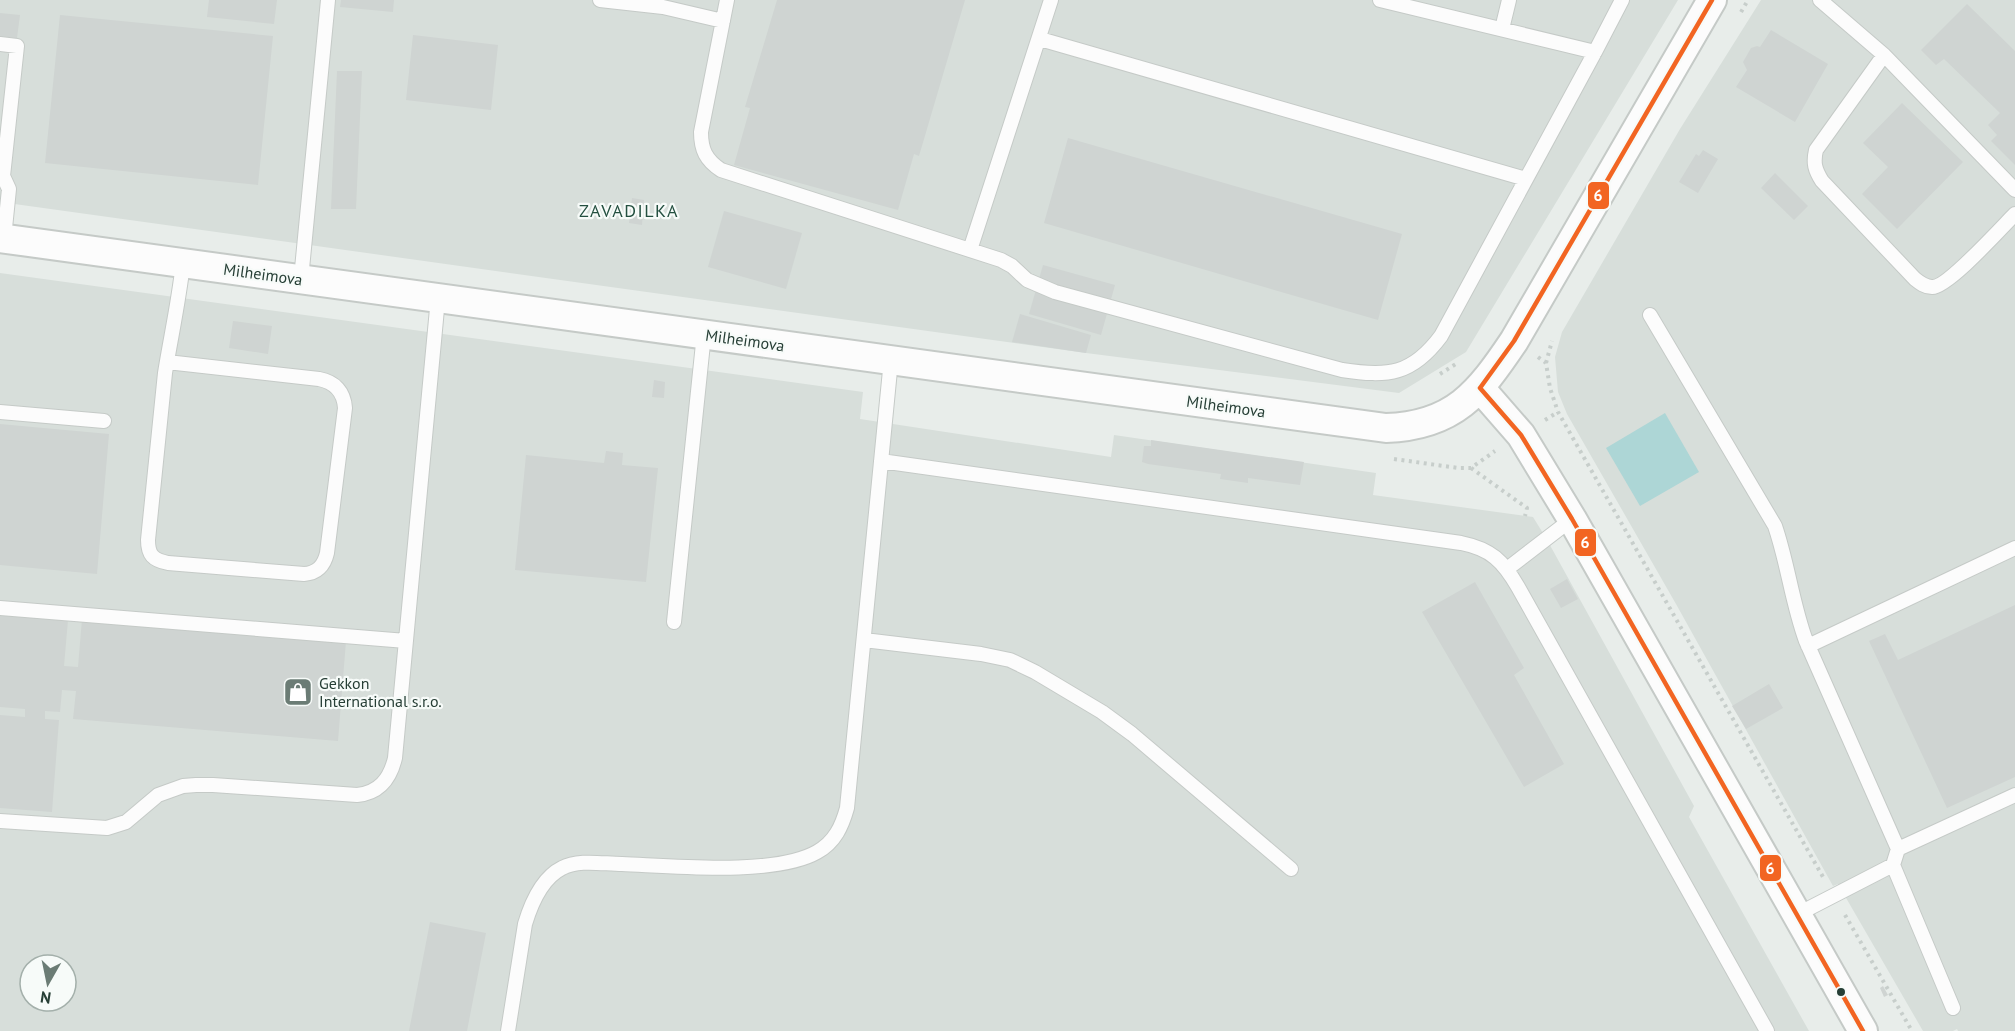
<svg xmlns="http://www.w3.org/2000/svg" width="2015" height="1031" font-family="'PT Sans',sans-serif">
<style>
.built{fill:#d7deda;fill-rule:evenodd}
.water{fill:#add6d6}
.building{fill:#cfd4d2}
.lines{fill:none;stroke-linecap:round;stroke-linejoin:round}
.lane-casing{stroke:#c5cac7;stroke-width:16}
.street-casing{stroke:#c5cac7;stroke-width:32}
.path{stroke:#c7cecb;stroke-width:4;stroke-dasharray:3 4.5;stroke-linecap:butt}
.lane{stroke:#fcfcfc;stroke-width:14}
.street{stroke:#fcfcfc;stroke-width:28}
.bus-1-casing{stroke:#f7fbf9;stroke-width:9}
.bus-1{stroke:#f26522;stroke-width:4.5}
.bus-dot{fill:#273f36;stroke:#f7fbf9;stroke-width:2}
.labels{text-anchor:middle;stroke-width:4.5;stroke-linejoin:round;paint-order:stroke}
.street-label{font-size:16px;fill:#273f36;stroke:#f7fbf9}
.poi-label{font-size:16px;fill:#273f36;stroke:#f7fbf9;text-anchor:start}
.neighbourhood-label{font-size:18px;letter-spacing:1.5px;fill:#245040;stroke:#f7fbf9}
.line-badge{stroke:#f7fbf9;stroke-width:2}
.badge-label{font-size:16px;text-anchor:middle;font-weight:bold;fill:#fff}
</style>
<rect width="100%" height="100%" fill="#e8edea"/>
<path class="built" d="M0 0H1678L1466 352 1399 393 1086 353 0 202Z
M1761 0H2015V1031H1958L1957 1029 1953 1031H1923L1838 884 1833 886 1676 604 1567 414 1558 392 1555 357 1562 332 1680 129Z
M0 273 863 392 860 419 1111 457 1114 435 1376 473 1373 495 1533 517 1546 538 1694 806 1689 817 1809 1031H0ZM30 965H66V1001H30Z"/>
<path class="water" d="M1665 413 1699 472 1640 506 1606 448Z"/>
<path class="building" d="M209 0H277L274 24 207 17Z
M341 0H394L393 12 340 7Z
M777 0H965L919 156 914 154 898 210 734 165 750 108 745 107Z
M1967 4 2015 51V165L1991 141 1997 135 1988 125 2000 113 1944 59 1936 65 1921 50Z
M0 13 20 15 17 38 0 36Z
M60 15 273 36 258 185 45 163Z
M1771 30 1828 64 1795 122 1736 87 1747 70 1743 62 1751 48 1757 46 1760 47Z
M413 35 498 45 491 110 406 100Z
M337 71H362L356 209H331Z
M1902 103 1963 162 1897 229 1862 194 1888 167 1863 143Z
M1068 138 1402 234 1378 320 1044 223Z
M1703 150 1718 159 1698 193 1679 182 1696 154 1699 156Z
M1775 173 1808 206 1794 220 1761 188Z
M632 198 644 200 642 225 629 223Z
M724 211 802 233 786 289 708 267Z
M1043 265 1115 285 1101 335 1029 314Z
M1020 314 1091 335 1086 353 1012 342Z
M233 321 272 326 268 354 229 348Z
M654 380 665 382 664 398 652 397Z
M0 424 109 434 97 574 0 565Z
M1151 440 1304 462 1300 485 1248 478V483L1220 479 1221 474 1148 464 1142 462 1144 446H1151Z
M606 451 623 453 622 465 658 468 646 582 515 570 526 455 604 463Z
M1567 579 1578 599 1561 608 1550 589Z
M1475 582 1524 668 1514 675 1564 764 1524 787 1422 612Z
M2015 605V777L1947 808 1869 641 1885 634 1898 660Z
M0 614 68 620 64 666 78 667 82 619 346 641 338 741 73 719 76 691 62 690 60 712 45 711V719L59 720 52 812 0 808V715L25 717V709L0 707Z
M1769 684 1783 708 1746 729 1732 706Z
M430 922 486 933 467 1031H409Z
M1883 986 1888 995 1884 997 1880 988Z"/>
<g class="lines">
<g class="lane-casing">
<path id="lane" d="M600 0 663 7 723 21
M727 0 701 132C701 150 706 160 721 170L1001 260 1012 266 1027 280 1055 292 1342 370C1388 377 1412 375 1441 336L1595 52 1622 0
M1380 0 1595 52
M1820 0 1884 55 2015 190
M1502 29 1509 0
M1040 39 1526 179
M0 44 17 46 3 176 9 189 4 238
M1884 55 1816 150C1813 163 1815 170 1822 181L1915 279C1920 283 1925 287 1932 287 1947 288 2002 227 2015 214
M970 250 1051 0
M301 279 328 0
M1650 315 1775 526C1788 564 1792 603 1806 641L1898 849 2015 795
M167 362 319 379C335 382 344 392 345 408L327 553C324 566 317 573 304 574L168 563C153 560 148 555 148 540L165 373C171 336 179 300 183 263
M0 412 104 421
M881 461 1461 543C1491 549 1503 561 1518 587L1767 1031
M1507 569 1572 519
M0 608 406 641
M674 622 704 334
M864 640 981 654 1010 660 1035 672 1102 712 1132 734 1291 869
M1808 646 2015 548
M0 821 107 828 126 822 158 795 183 786 196 785H213L357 795C379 793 390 779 395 758L438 298
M1898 849 1893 865 1953 1008
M1796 915 1893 865
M508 1031 525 924C531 904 542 878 562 868 579 859 603 864 622 864 672 866 775 876 817 852 835 842 842 826 847 808L891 360"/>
</g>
<g class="street-casing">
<path id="street" d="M0 238 1386 428C1454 426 1479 393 1514 341L1712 0
M1480 388 1521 435 1572 519 1863 1031"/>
</g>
<path class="path" d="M1741 12 1748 0
M1538 357 1546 363 1550 388 1558 412 1823 877
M1546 363 1552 341
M1440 374 1459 362
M1545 420 1558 412
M1394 459 1458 468H1471L1495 451
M1471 468 1527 508 1525 516
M1845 915 1912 1031"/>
<use href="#lane" class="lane"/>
<use href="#street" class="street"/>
<g class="bus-1-casing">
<path id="bus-1" d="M1480 388 1521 435 1572 519 1863 1031
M1480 388 1514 341 1712 0"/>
</g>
<use href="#bus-1" class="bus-1"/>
</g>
<defs>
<g id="shop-square" transform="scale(1.5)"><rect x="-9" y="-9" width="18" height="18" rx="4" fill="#6b7c75" stroke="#f7fbf9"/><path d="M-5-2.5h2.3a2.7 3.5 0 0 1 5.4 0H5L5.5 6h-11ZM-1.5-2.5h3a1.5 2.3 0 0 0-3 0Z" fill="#fff"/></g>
</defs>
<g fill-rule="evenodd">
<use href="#shop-square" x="298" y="692"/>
</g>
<circle class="bus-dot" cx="1841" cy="992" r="5"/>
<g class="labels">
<g class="street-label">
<text transform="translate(263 274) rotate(8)" y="6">Milheimova</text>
<text transform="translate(745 340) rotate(8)" y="6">Milheimova</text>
<text transform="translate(1226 406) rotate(8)" y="6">Milheimova</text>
</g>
<g class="poi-label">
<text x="319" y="689">Gekkon<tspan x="319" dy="18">International s.r.o.</tspan></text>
</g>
<g class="neighbourhood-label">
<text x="629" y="217">ZAVADILKA</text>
</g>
</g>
<g class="line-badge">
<rect x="1587" y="181" width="23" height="29" rx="6" fill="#f26522"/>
<rect x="1574" y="528" width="23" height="29" rx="6" fill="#f26522"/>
<rect x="1759" y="854" width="23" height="28" rx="6" fill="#f26522"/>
</g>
<g class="badge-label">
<text x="1598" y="201">6</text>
<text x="1585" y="548">6</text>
<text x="1770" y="874">6</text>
</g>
<g transform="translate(48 983) rotate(189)"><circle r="28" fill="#f7fbf9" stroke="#a4b0ab" stroke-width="1.5"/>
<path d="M0-4.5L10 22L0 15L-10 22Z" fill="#6b7c75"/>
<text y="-9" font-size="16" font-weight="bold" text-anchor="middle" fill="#273f36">N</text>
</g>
</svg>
